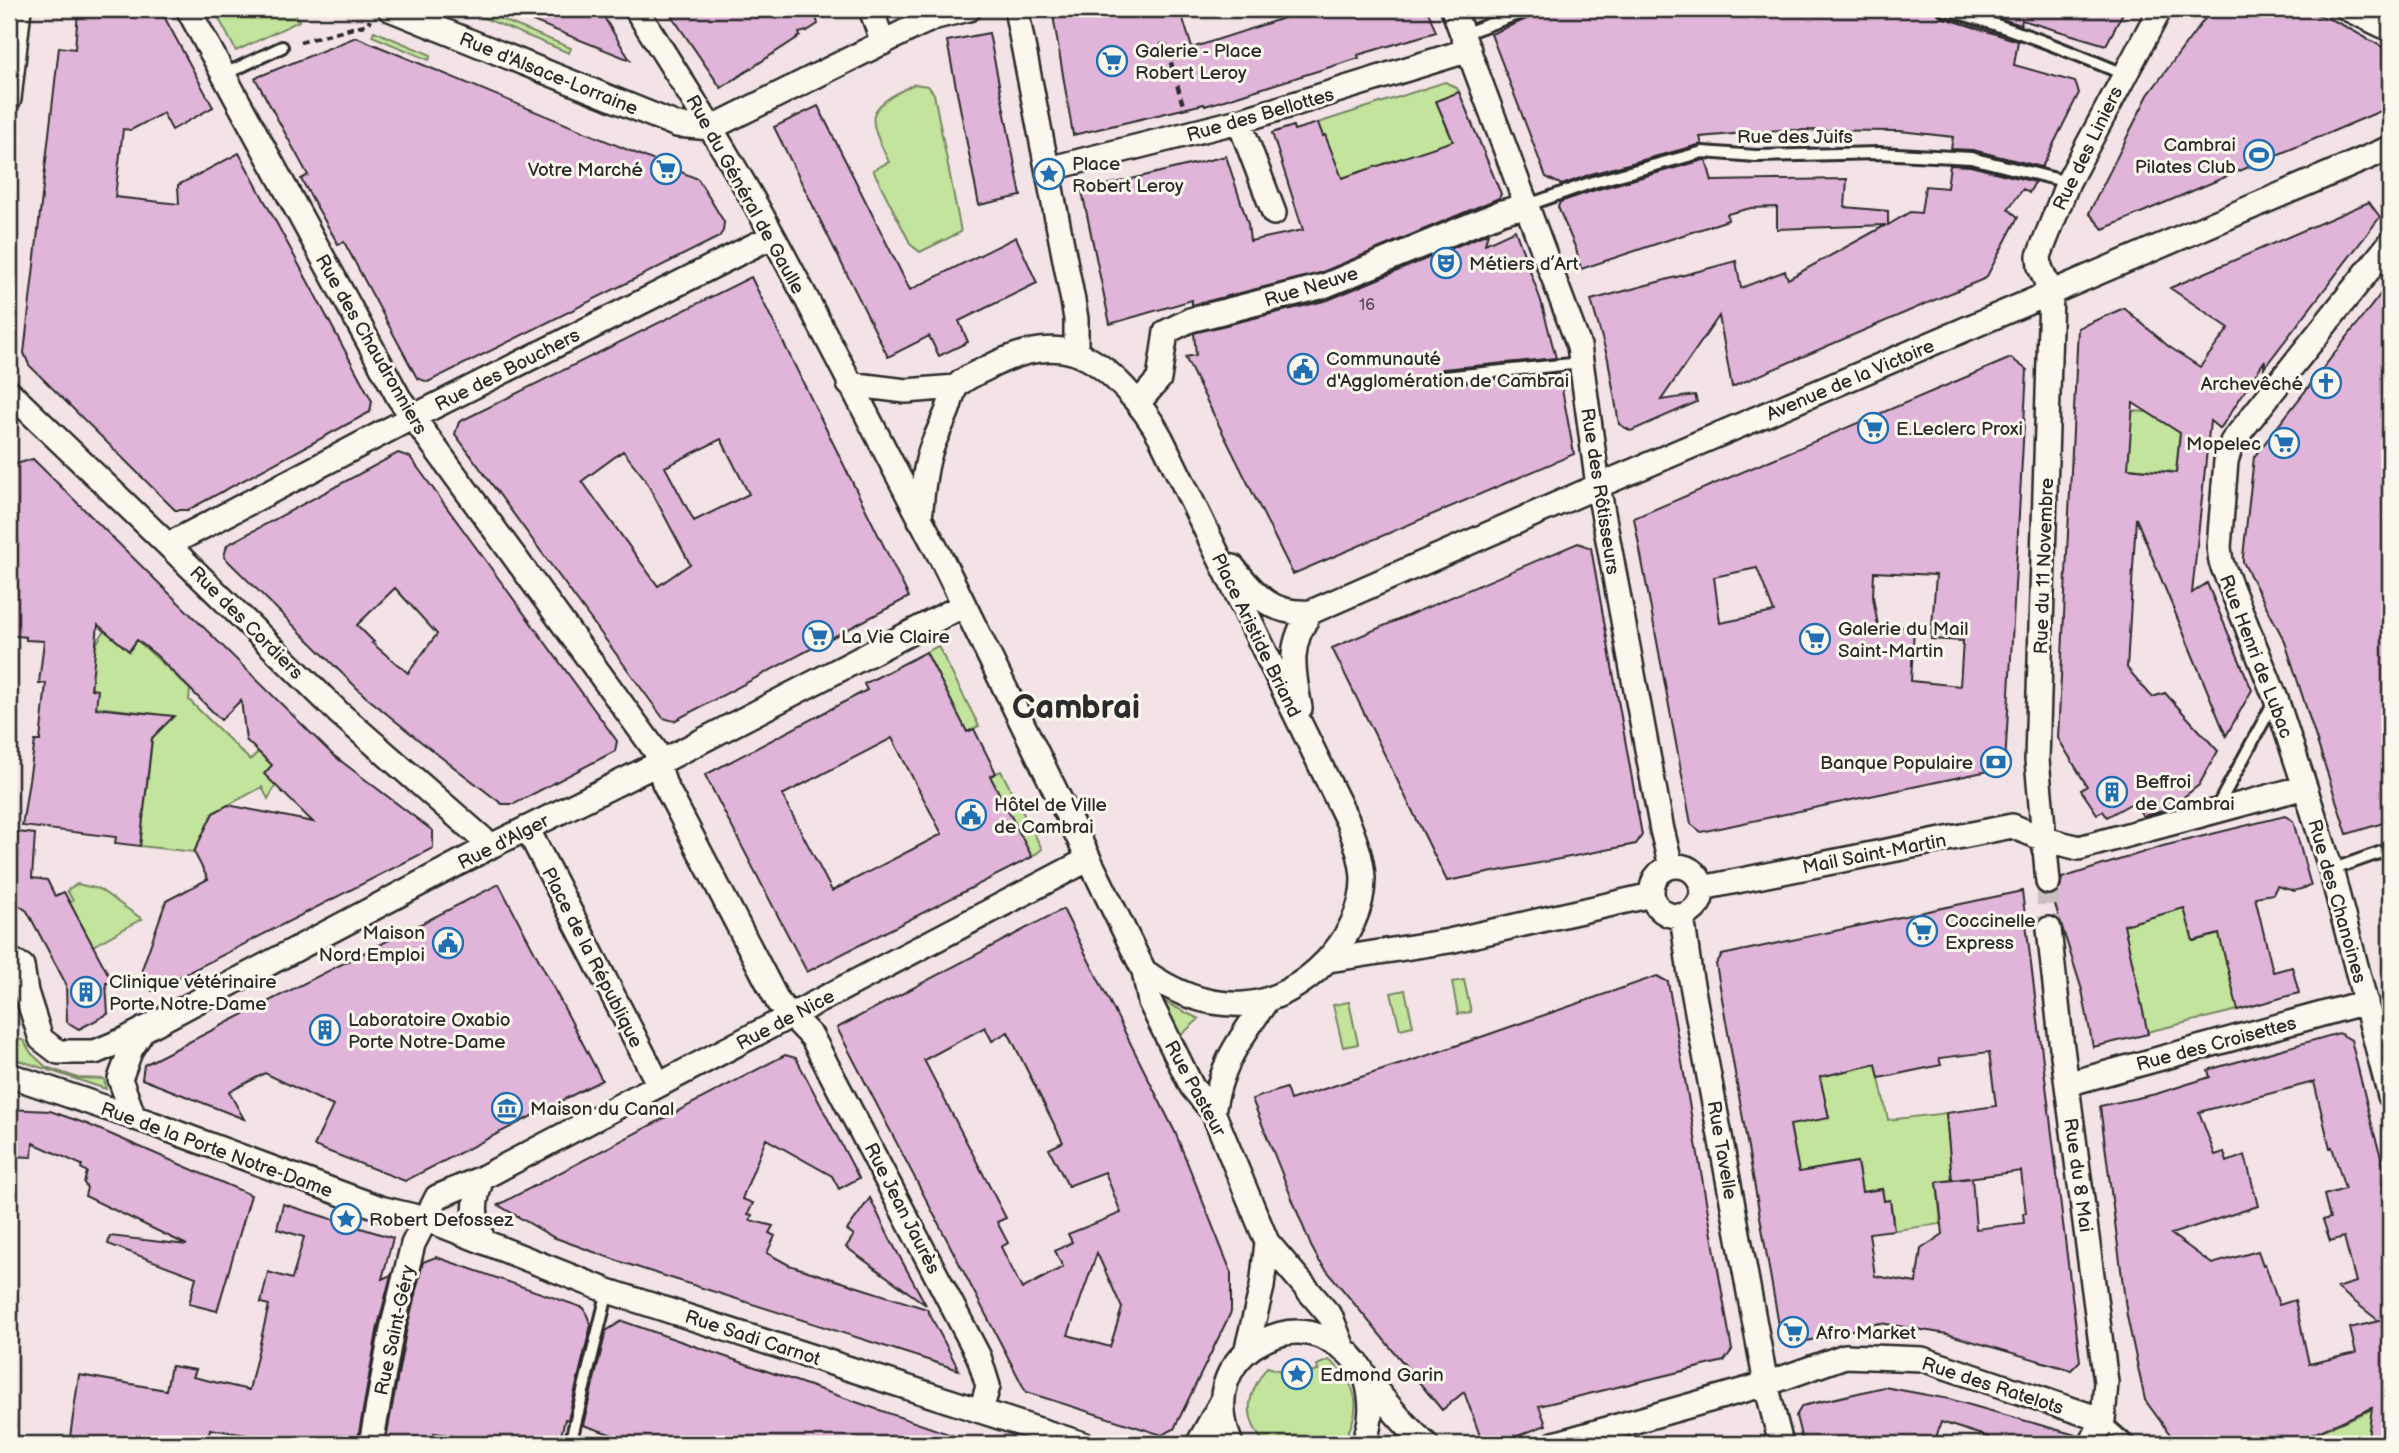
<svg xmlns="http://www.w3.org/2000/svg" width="2399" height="1453" font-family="'Balsamiq Sans',sans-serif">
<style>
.green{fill:#c3e49c;stroke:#778864;stroke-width:2}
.building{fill:#e1b5da;stroke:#2b2b2b;stroke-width:2;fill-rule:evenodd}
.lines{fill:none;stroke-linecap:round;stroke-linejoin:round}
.street-tunnel{stroke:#cbbec1;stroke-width:23;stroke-dasharray:23 11;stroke-linecap:butt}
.lane-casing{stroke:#2b2b2b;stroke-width:16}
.street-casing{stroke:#2b2b2b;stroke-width:28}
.path{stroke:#2b2b2b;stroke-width:4.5;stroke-dasharray:7 5;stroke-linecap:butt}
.lane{stroke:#fbf7ec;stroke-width:10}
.street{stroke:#fbf7ec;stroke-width:23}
.labels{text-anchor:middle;stroke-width:6;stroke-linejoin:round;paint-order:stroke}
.number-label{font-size:16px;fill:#584e57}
.poi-label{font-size:19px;fill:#2b2b2b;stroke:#fbf7ec;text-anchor:start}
.street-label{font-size:19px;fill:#2b2b2b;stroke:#fbf7ec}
.town-label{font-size:33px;font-weight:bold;fill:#2b2b2b;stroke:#fbf7ec}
</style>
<rect width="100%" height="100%" fill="#f3e3e7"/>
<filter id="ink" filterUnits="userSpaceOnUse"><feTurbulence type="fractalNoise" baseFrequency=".0143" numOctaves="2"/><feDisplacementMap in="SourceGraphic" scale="14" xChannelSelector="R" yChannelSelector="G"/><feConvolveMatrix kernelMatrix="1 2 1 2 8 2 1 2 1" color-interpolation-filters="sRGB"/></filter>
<g filter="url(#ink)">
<path class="green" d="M214 9H285L295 13 299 21 236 51Z
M462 9H476L571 48 569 53Z
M374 31 431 55 429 60 372 36Z
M1445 82 1457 88 1459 92 1436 101 1453 141 1349 216 1318 123Z
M914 84 928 86 934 94 961 232 920 252 911 245 873 170 889 162C866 114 864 110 914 84Z
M2119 410 2147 412 2180 433 2176 472 2128 468Z
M106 630 129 651 137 640 190 689 189 700 250 760 258 752 272 765 276 785 268 799 262 787 213 813 194 852 140 846 155 714 96 707C89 684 88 648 106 630Z
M938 646 979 726 967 732 926 652Z
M1001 771 1042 849 1032 857 990 776Z
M77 884 99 889 142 919 93 946 70 903 73 901 67 890Z
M2184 908 2194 941 2224 933 2238 1010 2147 1032 2124 925Z
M1464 980 1471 1012 1458 1014 1452 982Z
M1405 990 1413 1026 1400 1029 1391 993Z
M1161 1000 1199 1019 1180 1036Z
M1349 1002 1358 1044 1343 1047 1333 1005Z
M9 1035 24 1041 31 1053 46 1067 78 1078 104 1079 106 1089 9 1057Z
M1876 1064 1888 1120 1946 1113 1952 1180 1937 1182 1941 1224 1889 1231 1887 1219 1893 1218 1890 1200 1884 1201 1882 1189 1862 1192 1857 1162 1833 1166 1804 1202 1789 1120 1829 1118 1827 1108 1824 1107 1818 1077Z
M1329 1360C1360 1384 1363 1413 1341 1444H1265C1242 1416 1247 1394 1267 1367L1281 1371 1283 1377H1288L1289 1381 1310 1378V1373L1318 1371 1317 1365Z
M2378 1407 2370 1426 2367 1444H2291Z"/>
<path class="building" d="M82 9H160L213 107 172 130 163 113 131 130 123 129 115 197 179 204 178 185 239 153 372 401 370 412 188 510H175L29 365 24 353 59 47 75 49 78 11 82 12Z
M506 9H599L630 60 505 10Z
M667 9H814L818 24 807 31 799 33 800 36 721 88Z
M1052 9H1180L1192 48 1290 16 1287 9H1358L1359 13 1375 9H1427L1436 32 1358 55 1359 58 1205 106 1204 104 1073 135Z
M1539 9H1935L1941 17 2018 41 2014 65 2075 82 2079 93 2042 167 1973 150 1951 149 1953 137 1900 131 1780 130 1700 137 1702 144 1591 174 1562 185 1546 177 1491 34 1534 16Z
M1971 9H2125L2106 45 2022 20 2021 25Z
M2212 9H2302L2337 22 2390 51V107L2103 229 2089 213 2148 95Z
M989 33 1021 196 979 205 947 41Z
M356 37 698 179 724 222 723 231 719 237 428 382 417 378 344 242 338 244 301 179 308 175 255 78Z
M1459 92 1501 194 1499 198 1320 273 1192 305V300L1110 324 1082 191 1226 156 1248 224 1250 241 1303 230 1272 133 1293 126 1294 130 1318 123 1323 136 1325 135 1342 178 1453 141 1436 101Z
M818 106 910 290 1016 237 1037 283 959 321 968 342 939 356 929 336 888 357 774 127Z
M1704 160H1706L1712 181 1847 179 1845 207 1888 211V225L1910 212 1921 213 1925 186 1947 188 1950 165 1970 166 2035 182 2029 193 2023 189 2008 209 2018 217 1986 278 1732 387 1719 316 1661 400 1695 395 1697 402 1631 431 1619 424 1608 359 1591 300 1736 261 1741 288 1785 271 1788 279 1886 225 1777 229V207L1751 208 1727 214 1728 220 1581 269 1576 249 1558 207 1560 202 1595 190Z
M2369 202 2380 217 2264 368 2265 360 2220 429 2210 421 2192 593 2207 583 2252 690 2226 736 2136 518 2127 668 2152 697 2165 693 2218 751 2199 785 2167 810 2143 816 2134 802 2107 817 2103 811 2097 814 2081 790 2087 786 2058 738 2078 328 2124 308 2168 346 2200 367 2229 328 2170 288ZM2133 403 2180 433 2176 473 2128 468Z
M1515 230 1541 301 1556 358 1443 369 1437 373 1436 378 1440 384 1445 385 1559 373 1574 454 1293 574 1185 357 1196 355 1194 333 1328 300 1488 233 1485 244Z
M751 277 909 597 674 721 663 718 455 434 459 422ZM721 439 749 494 694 521 665 467ZM623 451 645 479 690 564 658 586 582 481Z
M2390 282V821L2347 834 2285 642 2243 562V557L2254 457Z
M2011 358 2027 370 2005 765 1993 770 1701 832 1691 824 1634 518ZM1757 568 1774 612 1720 623 1714 577ZM1874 572 1936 575 1931 639 1963 641 1960 686 1911 681 1914 628 1878 626 1873 597Z
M398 453 410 457 617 741 615 751 514 804H502L420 741 365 696 224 557 227 545ZM395 588 437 634 408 673 372 643 374 642 357 625Z
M33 459 333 755 433 831V848L152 991 142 969 166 901 208 879 194 852 213 813 228 805 313 822 264 774 272 765 246 740 241 700 221 720 156 655 137 640 129 651 98 625 91 689 98 690 96 708 174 716 152 738 140 846 115 843 116 837 22 826 35 741H40L46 683H39L44 641 26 640V637L9 635V503L13 465Z
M1578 543 1591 548 1642 835 1636 844 1447 881 1332 648Z
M926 652 967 732 974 729 996 773 990 776 1032 857 807 972 705 775 867 690 864 684ZM892 738 942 834 832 891 782 795Z
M2285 816 2293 821 2311 886 2294 891 2277 886 2273 894 2255 897 2273 972 2292 967 2299 993 2238 1010 2219 934 2193 941 2184 908 2124 925 2148 1034 2093 1047 2082 990 2052 895 2060 888 2062 878 2163 846Z
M9 831 35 834 32 878 47 880 55 896 64 892 113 983H106L108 1014 79 1029 67 1022 66 984 56 965 27 911 9 899Z
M499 884 602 1080 405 1181 314 1146 333 1106 265 1073 229 1092 244 1119 142 1079 144 1065Z
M2022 891 2080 1361 2071 1370 1947 1334 1880 1323 1791 1345 1781 1337 1716 964 1722 955ZM1989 1052 1996 1106 1946 1113 1952 1180 2021 1171 2026 1213H2023L2024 1223 1976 1229 1972 1178 1937 1182 1943 1234 1921 1249 1916 1283 1875 1276 1869 1233 1894 1230 1890 1200 1884 1201 1882 1189 1862 1192 1857 1162 1799 1172 1790 1125 1829 1118 1820 1077 1876 1064 1879 1078 1941 1065 1939 1058Z
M1063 909 1175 1132 1231 1272V1312L1174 1429 1162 1435 1026 1392 837 1028ZM985 1027 992 1041 1008 1032 1063 1142 1049 1149 1068 1186 1105 1172 1121 1213 1068 1234 1072 1242 1055 1251 1063 1267 1022 1289 1001 1247 1008 1243 997 1222 1006 1218 924 1060ZM1097 1253 1122 1308 1110 1347 1068 1335Z
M1657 976 1668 982 1732 1350 1724 1361 1539 1406 1546 1425 1497 1444H1483L1464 1392 1442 1410 1319 1261 1311 1246 1252 1099 1286 1088 1290 1100 1435 1053Z
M2339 1033 2351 1040 2374 1133 2390 1187V1444H2367L2372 1408 2291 1444H2177L2145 1400 2127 1316 2100 1106 2156 1094 2210 1077 2208 1070ZM2314 1082 2330 1148 2332 1147 2345 1189 2324 1195 2330 1218 2323 1220 2330 1241 2344 1237 2356 1282 2337 1288 2379 1321 2350 1328 2356 1353 2309 1364 2295 1300 2279 1305 2265 1264 2263 1265 2258 1251 2212 1264 2171 1234 2258 1206 2245 1155 2227 1162 2224 1152 2215 1155 2199 1112Z
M785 1055 796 1058 859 1178 839 1189 832 1176 766 1139 742 1199 753 1203 748 1214 752 1215 750 1220 773 1226 769 1233 775 1236 767 1253 789 1265 927 1309 959 1370 624 1263 553 1237 498 1205Z
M9 1109 50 1111 87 1124 251 1195 217 1311 189 1304 196 1277 108 1244 110 1236 187 1245 85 1196 87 1188 84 1183 87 1172 81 1168 82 1165 33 1143 32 1157 9 1156Z
M870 1198 890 1239 926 1305 846 1247 854 1235 847 1230Z
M283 1204 393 1238 382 1279 391 1275 378 1326 357 1444H291V1442L210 1429 207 1444H69L79 1375 166 1390 171 1366 196 1370 193 1377 249 1390 269 1305 261 1303 268 1272 292 1279 304 1237 277 1229Z
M436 1257 584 1308 591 1325 568 1420 565 1419 559 1444H486L487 1441 434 1433 432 1444H385L406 1332 423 1262Z
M622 1321 969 1441 968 1444H627L628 1440 583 1425 606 1331Z
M1884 1387 1949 1399 2079 1436 2077 1444H1986L1988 1437 1941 1422 1934 1444H1803L1796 1416 1802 1406Z"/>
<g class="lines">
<path class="street-tunnel" d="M2048 882 2049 929"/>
<g class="lane-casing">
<path id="lane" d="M1943 9C2005 25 2064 49 2124 74
M1463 34 1531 9
M223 75 282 47
M1528 205 1593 182 1703 152 1756 156 1878 153 1971 158 2068 182
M1444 377 1581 363
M2216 809 2275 700
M2331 870 2390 849
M2103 1420 2130 1444
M570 1444 608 1291"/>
</g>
<g class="street-casing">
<path id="street" d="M188 9 399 398 655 750 664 783 778 1002 812 1037 979 1357 988 1386 981 1411
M390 9 677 125 711 128 918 25 936 17 969 9
M636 9C683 83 731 158 773 236 831 343 885 452 942 560L1144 971C1174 993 1206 1006 1244 1004 1302 1000 1364 937 1363 878 1362 858 1355 840 1348 822L1161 438C1145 408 1109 364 1075 353 1048 344 1017 353 993 365 982 371 964 377 956 387 952 393 950 405 947 412 941 427 933 441 929 456 923 477 922 498 920 520
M871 9 883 43
M1016 9 1073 301 1076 319V353
M1453 9 1579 346 1598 486 1662 830 1671 866
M2348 9 2390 29
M9 99 19 9
M1239 121 1274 213
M1048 169 1239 121 1469 50
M2390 243 2232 442 2226 461 2219 547 2221 562 2276 699 2305 787 2331 870 2390 1096
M849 384 906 391 956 387
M9 392 168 545 339 713 491 846
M1139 402 1159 379 1166 332 1190 320 1324 286 1502 212 1528 205
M168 545 411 418 773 236
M1233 567C1257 596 1271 615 1311 612L1598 486 2390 148
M1300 708C1293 670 1287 645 1311 612
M527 828 659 1085
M1652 891a25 25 0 1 1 50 0a25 25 0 1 1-50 0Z
M2048 882 2037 760 2051 293 2040 267 2039 256 2068 182 2160 9
M1702 888 2012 826 2044 839 2079 848 2305 787
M1682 916 1690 974 1766 1384 1781 1444
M2049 929 2061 1040 2106 1382 2103 1420 2091 1444
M9 959 22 966 26 992 41 1039 58 1052H95L126 1039 491 846 659 763 964 605
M1329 960 1449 941 1652 895
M1144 971 1150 1002 1192 1087 1213 1112 1267 1242 1331 1317 1343 1348
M9 1075 153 1124 380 1208 426 1219 608 1291 1083 1444
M2067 1084 2366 1002
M1213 1112C1222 1061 1239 1041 1267 1000
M134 1118 120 1079 131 1049 144 1029
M482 1178C473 1204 473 1214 483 1240
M1246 1352 1262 1287 1267 1242
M371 1444 392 1329 413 1244 437 1197 482 1178 1089 859
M1198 1444 1222 1401
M1231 1444C1220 1417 1218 1388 1236 1363 1247 1348 1263 1339 1281 1334 1308 1327 1340 1340 1357 1363 1361 1368 1364 1375 1369 1381 1386 1403 1405 1426 1426 1444
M1363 1444C1372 1423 1373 1404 1367 1381
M1554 1444 1766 1384 1845 1356 1922 1359 2103 1420"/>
</g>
<path class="path" d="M300 42 368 24 370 20
M1160 45H1166L1184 109"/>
<use href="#lane" class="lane"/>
<use href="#street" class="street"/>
</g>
</g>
<defs>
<g id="supermarket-ring" transform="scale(1.575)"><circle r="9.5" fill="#fbf7ec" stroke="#1f6fb2" stroke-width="1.5"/><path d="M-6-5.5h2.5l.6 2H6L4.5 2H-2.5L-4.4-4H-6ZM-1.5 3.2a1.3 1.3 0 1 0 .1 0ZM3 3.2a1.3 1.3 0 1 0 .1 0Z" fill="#1f6fb2"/></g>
<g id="stadium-ring" transform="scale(1.575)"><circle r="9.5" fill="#fbf7ec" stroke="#1f6fb2" stroke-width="1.5"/><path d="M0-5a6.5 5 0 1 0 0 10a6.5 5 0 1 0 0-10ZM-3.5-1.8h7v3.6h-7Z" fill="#1f6fb2"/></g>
<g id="sight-ring" transform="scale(1.575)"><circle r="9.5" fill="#fbf7ec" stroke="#1f6fb2" stroke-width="1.5"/><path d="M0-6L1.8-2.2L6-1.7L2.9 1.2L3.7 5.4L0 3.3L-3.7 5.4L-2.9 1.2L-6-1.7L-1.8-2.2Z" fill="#1f6fb2"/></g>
<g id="theatre-ring" transform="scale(1.575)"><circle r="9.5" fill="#fbf7ec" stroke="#1f6fb2" stroke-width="1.5"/><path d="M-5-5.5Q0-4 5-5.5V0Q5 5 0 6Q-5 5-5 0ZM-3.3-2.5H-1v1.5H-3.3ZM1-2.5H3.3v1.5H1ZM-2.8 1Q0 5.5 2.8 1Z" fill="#1f6fb2"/></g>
<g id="civic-ring" transform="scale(1.575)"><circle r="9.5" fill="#fbf7ec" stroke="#1f6fb2" stroke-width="1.5"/><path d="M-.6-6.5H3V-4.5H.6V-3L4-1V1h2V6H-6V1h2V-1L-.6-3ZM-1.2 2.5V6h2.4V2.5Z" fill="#1f6fb2"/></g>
<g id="church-ring" transform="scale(1.575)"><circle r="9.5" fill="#fbf7ec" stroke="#1f6fb2" stroke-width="1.5"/><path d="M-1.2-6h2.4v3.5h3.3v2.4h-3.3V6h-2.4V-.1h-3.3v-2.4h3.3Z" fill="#1f6fb2"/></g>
<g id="bank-ring" transform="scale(1.575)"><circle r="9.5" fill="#fbf7ec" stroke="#1f6fb2" stroke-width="1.5"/><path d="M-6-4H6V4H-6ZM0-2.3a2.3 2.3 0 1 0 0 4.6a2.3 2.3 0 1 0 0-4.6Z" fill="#1f6fb2"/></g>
<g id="building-ring" transform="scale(1.575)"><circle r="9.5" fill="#fbf7ec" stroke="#1f6fb2" stroke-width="1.5"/><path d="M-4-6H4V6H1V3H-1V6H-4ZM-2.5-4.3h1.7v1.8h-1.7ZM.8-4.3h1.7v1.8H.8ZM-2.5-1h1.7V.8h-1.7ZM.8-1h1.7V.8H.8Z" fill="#1f6fb2"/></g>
<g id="museum-ring" transform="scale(1.575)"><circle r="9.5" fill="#fbf7ec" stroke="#1f6fb2" stroke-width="1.5"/><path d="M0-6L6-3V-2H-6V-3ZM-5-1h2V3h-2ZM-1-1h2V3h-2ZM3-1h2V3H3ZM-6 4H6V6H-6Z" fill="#1f6fb2"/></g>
</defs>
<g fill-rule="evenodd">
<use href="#supermarket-ring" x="1112" y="61"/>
<use href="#stadium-ring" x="2259" y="155"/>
<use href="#supermarket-ring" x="666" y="169"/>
<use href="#sight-ring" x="1049" y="174"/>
<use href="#theatre-ring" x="1446" y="263"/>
<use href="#civic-ring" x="1303" y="369"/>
<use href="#church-ring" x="2326" y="383"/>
<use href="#supermarket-ring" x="1873" y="428"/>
<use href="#supermarket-ring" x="2284" y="443"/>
<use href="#supermarket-ring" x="818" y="636"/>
<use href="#supermarket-ring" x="1815" y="639"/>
<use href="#bank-ring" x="1996" y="762"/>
<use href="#building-ring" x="2112" y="792"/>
<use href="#civic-ring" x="971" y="815"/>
<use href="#supermarket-ring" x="1922" y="931"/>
<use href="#civic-ring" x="448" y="943"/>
<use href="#building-ring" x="86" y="992"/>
<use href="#building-ring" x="325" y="1030"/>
<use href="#museum-ring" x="507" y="1108"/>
<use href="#sight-ring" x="346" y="1219"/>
<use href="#supermarket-ring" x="1793" y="1332"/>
<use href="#sight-ring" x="1297" y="1374"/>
</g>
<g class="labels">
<g class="number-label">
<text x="1367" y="310">16</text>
</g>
<g class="poi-label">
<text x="1135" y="57">Galerie - Place<tspan x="1135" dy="22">Robert Leroy</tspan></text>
<text x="2236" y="151" text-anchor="end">Cambrai<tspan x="2236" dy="22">Pilates Club</tspan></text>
<text x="1072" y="170">Place<tspan x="1072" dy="22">Robert Leroy</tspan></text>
<text x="643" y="176" text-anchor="end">Votre Marché</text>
<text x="1469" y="270">Métiers d’Art</text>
<text x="1326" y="365">Communauté<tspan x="1326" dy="22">d'Agglomération de Cambrai</tspan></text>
<text x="2303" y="390" text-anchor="end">Archevêché</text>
<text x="1896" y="435">E.Leclerc Proxi</text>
<text x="2261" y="450" text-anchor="end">Mopelec</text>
<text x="1838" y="635">Galerie du Mail<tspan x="1838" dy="22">Saint-Martin</tspan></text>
<text x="841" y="643">La Vie Claire</text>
<text x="1973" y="769" text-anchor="end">Banque Populaire</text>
<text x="2135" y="788">Beffroi<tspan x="2135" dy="22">de Cambrai</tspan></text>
<text x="994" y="811">Hôtel de Ville<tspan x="994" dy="22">de Cambrai</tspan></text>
<text x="1945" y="927">Coccinelle<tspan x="1945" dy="22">Express</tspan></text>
<text x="425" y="939" text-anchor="end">Maison<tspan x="425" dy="22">Nord Emploi</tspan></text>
<text x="109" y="988">Clinique vétérinaire<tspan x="109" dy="22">Porte Notre-Dame</tspan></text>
<text x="348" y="1026">Laboratoire Oxabio<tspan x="348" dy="22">Porte Notre-Dame</tspan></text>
<text x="530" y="1115">Maison du Canal</text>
<text x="369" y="1226">Robert Defossez</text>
<text x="1816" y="1339">Afro Market</text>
<text x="1320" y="1381">Edmond Garin</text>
</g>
<g class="street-label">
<text transform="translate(549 73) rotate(22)" y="7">Rue d'Alsace-Lorraine</text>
<text transform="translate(1260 114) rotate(-16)" y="7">Rue des Bellottes</text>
<text x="1795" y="143">Rue des Juifs</text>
<text transform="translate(2087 148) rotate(-64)" y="7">Rue des Liniers</text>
<text transform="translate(746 194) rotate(61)" y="7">Rue du Général de Gaulle</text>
<text transform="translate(1311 286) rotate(-17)" y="7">Rue Neuve</text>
<text transform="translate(372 344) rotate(60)" y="7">Rue des Chaudronniers</text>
<text transform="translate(507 369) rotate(-27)" y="7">Rue des Bouchers</text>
<text transform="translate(1850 379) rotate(-23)" y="7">Avenue de la Victoire</text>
<text transform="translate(1601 491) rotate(81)" y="7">Rue des Rôtisseurs</text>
<text transform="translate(2043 566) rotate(-88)" y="7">Rue du 11 Novembre</text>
<text transform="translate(247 622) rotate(45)" y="7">Rue des Cordiers</text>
<text transform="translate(1257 635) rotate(64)" y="7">Place Aristide Briand</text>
<text transform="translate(2257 656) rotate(69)" y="7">Rue Henri de Lubac</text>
<text transform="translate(503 841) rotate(-27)" y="7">Rue d'Alger</text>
<text transform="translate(1874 853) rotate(-11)" y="7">Mail Saint-Martin</text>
<text transform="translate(2338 901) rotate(74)" y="7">Rue des Chanoines</text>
<text transform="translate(593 957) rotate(63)" y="7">Place de la République</text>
<text transform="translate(785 1019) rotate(-28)" y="7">Rue de Nice</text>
<text transform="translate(2216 1043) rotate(-15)" y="7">Rue des Croisettes</text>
<text transform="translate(1196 1088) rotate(61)" y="7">Rue Pasteur</text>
<text transform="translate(217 1149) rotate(20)" y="7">Rue de la Porte Notre-Dame</text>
<text transform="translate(1723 1150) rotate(80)" y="7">Rue Tavelle</text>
<text transform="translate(2079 1175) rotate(82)" y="7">Rue du 8 Mai</text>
<text transform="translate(903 1208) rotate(63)" y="7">Rue Jean Jaurès</text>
<text transform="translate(394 1330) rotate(-78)" y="7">Rue Saint-Géry</text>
<text transform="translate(753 1337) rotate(18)" y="7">Rue Sadi Carnot</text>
<text transform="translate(1993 1385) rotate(18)" y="7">Rue des Ratelots</text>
</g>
<g class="town-label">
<text x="1076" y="718">Cambrai</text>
</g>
</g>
<rect width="2399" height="1453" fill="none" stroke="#fbf7ec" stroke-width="35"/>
<rect x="18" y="18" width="2364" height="1418" fill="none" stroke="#2b2b2b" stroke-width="2.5" filter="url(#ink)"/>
</svg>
